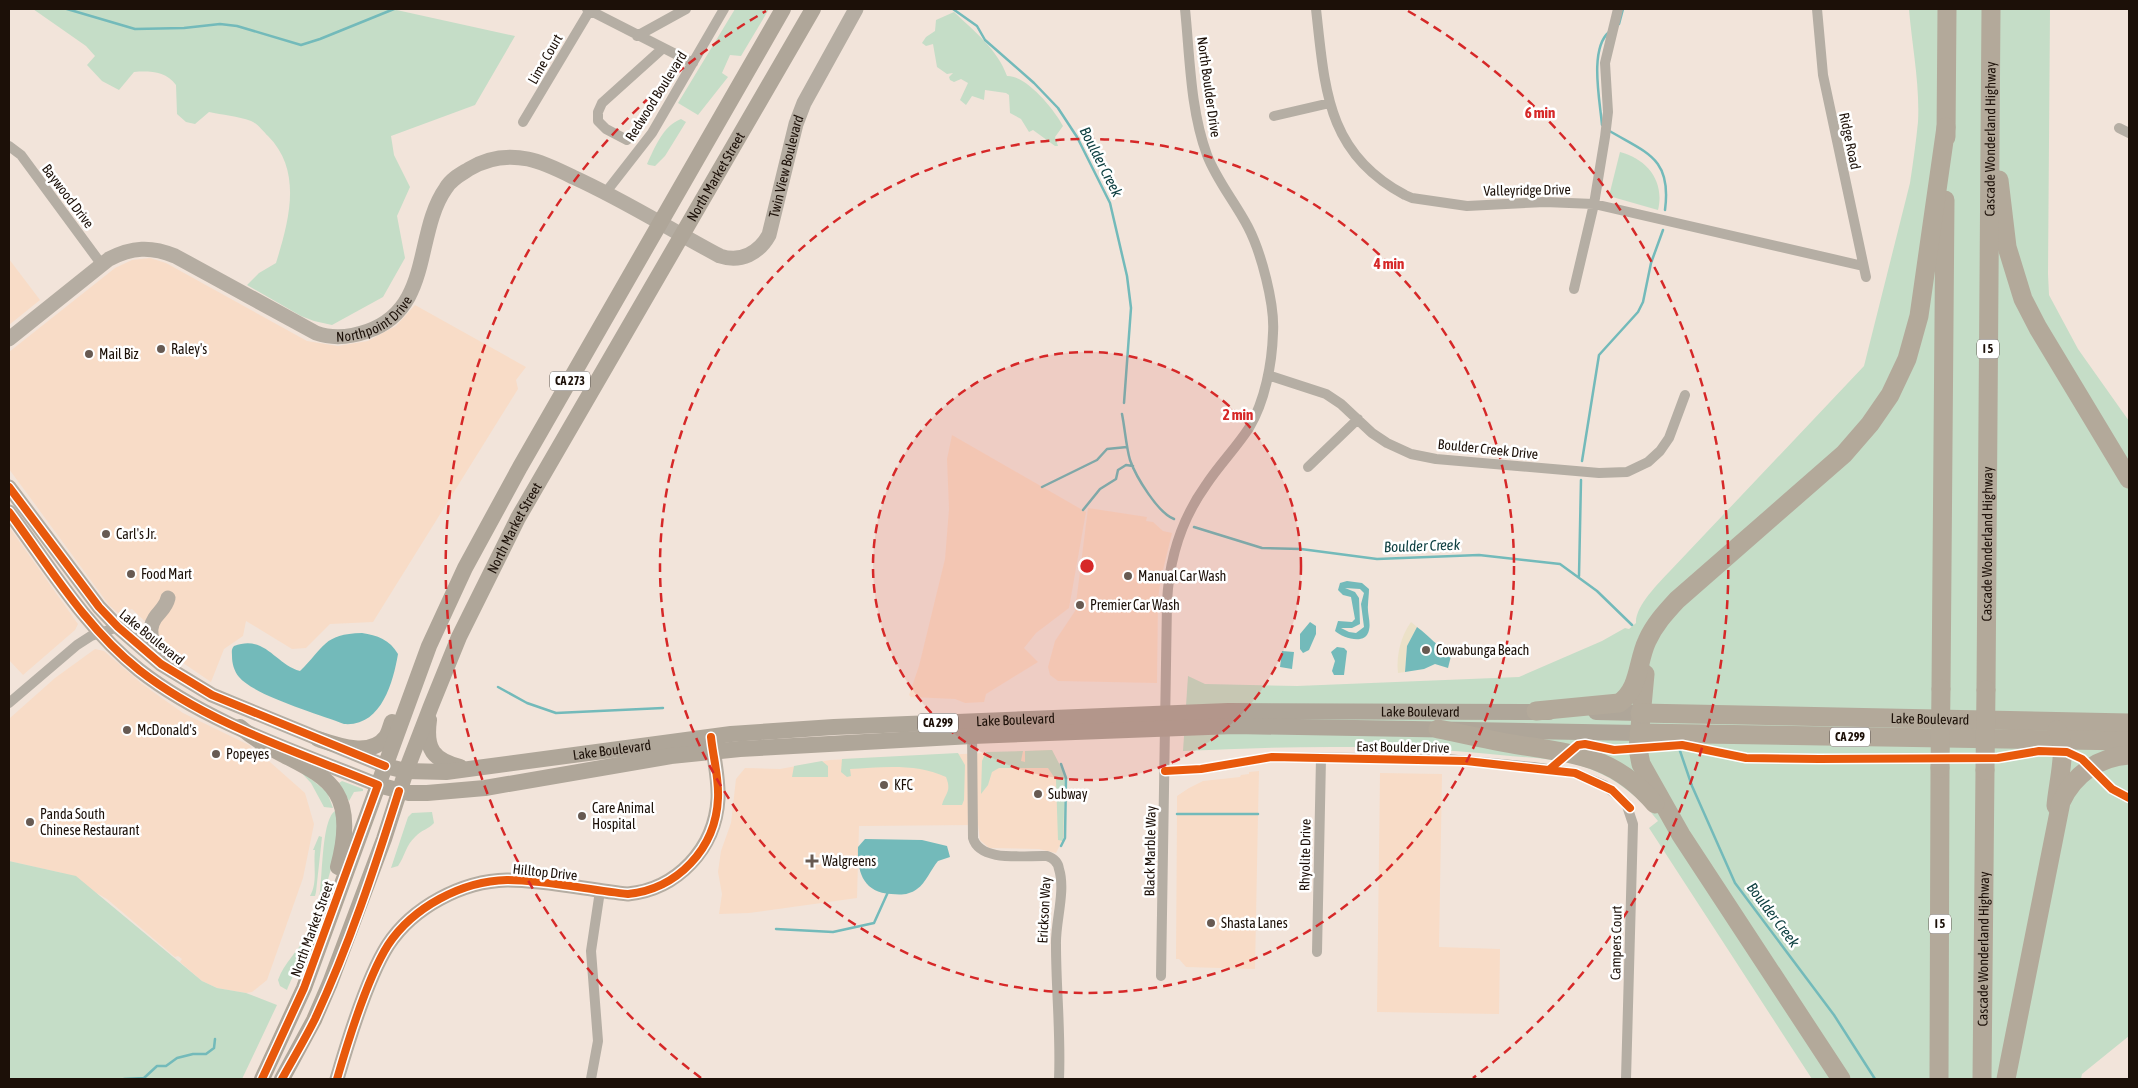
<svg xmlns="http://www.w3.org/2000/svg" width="2138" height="1088" font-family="'Asap Condensed',sans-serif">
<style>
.built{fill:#f8dcc7}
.green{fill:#c5ddc7}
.sand{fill:#ece1c8}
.water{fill:#73baba;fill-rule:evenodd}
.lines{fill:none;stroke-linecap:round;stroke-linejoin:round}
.stream{stroke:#73baba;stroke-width:2.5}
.street{stroke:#b5aea4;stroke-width:10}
.secondary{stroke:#b5ada2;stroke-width:15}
.primary{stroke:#afa699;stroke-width:16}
.highway{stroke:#b3a99a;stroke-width:19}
.highway-bridge{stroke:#b3a99a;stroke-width:19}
.cycleway-casing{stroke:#fff;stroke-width:11}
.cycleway{stroke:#e8590c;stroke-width:8}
.ring{fill:none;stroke:#d62828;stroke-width:2.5;stroke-dasharray:9 6}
.poi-dot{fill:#675a52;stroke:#fff;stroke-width:2}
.labels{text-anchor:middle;stroke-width:5;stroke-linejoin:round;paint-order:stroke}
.shield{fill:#fff;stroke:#605852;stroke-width:1}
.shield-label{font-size:12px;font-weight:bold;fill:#1c1008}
.street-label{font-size:14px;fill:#1c1008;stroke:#fff}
.poi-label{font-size:14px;fill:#1c1008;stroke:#fff;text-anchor:start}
.water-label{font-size:15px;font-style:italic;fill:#0f4042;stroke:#fff}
.centre{fill:#d62828;stroke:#fff;stroke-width:2.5}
.ring-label{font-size:15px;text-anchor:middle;font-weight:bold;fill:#d62828;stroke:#fff;stroke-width:5;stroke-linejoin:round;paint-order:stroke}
</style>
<rect width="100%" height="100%" fill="#f2e4da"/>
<path class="built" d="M150 258 166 263 307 341 338 346 368 341 396 326 415 305 526 367 516 380 518 389 373 622 330 624 306 648 292 649 246 621 243 636 224 649 211 682 164 650 158 634 132 609 118 613 109 605 9 469V352L115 268 132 260Z
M9 259 40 300 9 325Z
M952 435 1086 512 1069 608 1036 633 1024 648 1038 662 986 694 984 702 965 703 955 699 911 697 909 695 919 666 945 559 949 509 947 459Z
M1088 508 1147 517 1146 521 1153 522 1163 531 1172 533 1161 578 1158 598 1157 683 1058 681 1050 675 1048 667 1055 641 1075 611Z
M9 527 78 624 75 630 23 675 9 660Z
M95 649 104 651 142 684 183 713 251 746 249 753 262 755 305 793 314 824 303 878 267 980 252 992 246 993 217 988 202 981 180 962 182 959 178 956 175 957 107 899 62 873 9 861 10 718 55 678Z
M1052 750 1065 778 1064 837 1056 853 1039 849 989 848 980 840 978 825 859 826 857 898 749 913 719 914 722 894 718 872 721 851 731 823 736 779 745 768 780 769 830 760Z
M1259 771 1258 814 1177 813V796L1189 788 1203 781 1240 777 1241 775 1249 774V772Z
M1380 773 1442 774 1439 947 1500 949 1499 1014 1377 1012Z
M1177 814 1258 815 1255 969 1186 967 1179 959H1176Z"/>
<path class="green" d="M33 9H392L515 36 475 105 391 136 394 155 410 187 397 216 405 258 383 297 332 325 314 321 301 316 247 285 259 273 276 263C289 221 303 171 268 136 263 131 257 123 251 121 238 116 222 115 209 112L195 124 186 122 177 114 176 85C166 71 149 71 134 72L119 90 102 81 87 65 95 56 86 46Z
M735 9H769L741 56 730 55 722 73 728 77 698 115 678 103Z
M1909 9H2050L2048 274 2049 295 2078 349 2129 421V1036L2082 1074 2081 1079H1812L1649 828 1658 821C1640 798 1617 779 1590 769 1561 758 1530 758 1500 755 1395 744 1288 746 1183 751L1188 676 1205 684 1297 686 1519 677 1602 641 1625 628 1629 629 1636 623C1635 606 1659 583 1670 571L1864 366 1910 183C1913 163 1916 142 1918 122 1920 84 1912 46 1909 9Z
M954 12C974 31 998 50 1007 76 1026 75 1054 109 1063 126L1055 137 1058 146H1055L1033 130 1029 132 1021 119 1010 113 1009 95 1006 93 985 90 984 100 972 96 966 105 960 100 968 83 961 79 954 82 950 80 949 77 953 73 947 74 937 67 933 44 926 46 922 43 926 37 935 31 936 20Z
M681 119 686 122 665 156 655 166 649 165 647 164C655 147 663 126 681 119Z
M1620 152C1647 159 1665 181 1658 210L1609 196Z
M1052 750 1065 775 1063 841 1058 840 1056 780 1048 768H999L992 772 988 785 981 794 982 761 986 752 1023 751 1021 761 1025 762V751Z
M958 753 965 765 964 800 962 805H942C945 793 952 792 946 777 918 763 880 767 850 769L851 776 847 777 841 772 842 759Z
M822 761 828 766V777H792L794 766Z
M295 766 327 792 333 808 324 807 311 783Z
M342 781 363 789V791L354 792 349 801 339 783Z
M335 811C350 840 301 959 287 990L280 986 278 980C284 963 298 951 307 935 313 924 317 911 319 899 323 881 321 820 335 811Z
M432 812 434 823C429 829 421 830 415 837 406 845 405 856 398 866L391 868 408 817 412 813Z
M319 836 322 837 316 892 315 896H310C318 882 313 866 315 850H313Z
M9 861 76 876 202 981 217 988 246 993 277 1005 242 1079H9Z"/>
<path class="sand" d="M1411 622 1417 627 1407 646 1405 672 1398 673C1396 655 1401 636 1411 622Z"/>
<path class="water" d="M1347 581 1362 583 1369 589C1369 595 1368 600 1368 605 1367 613 1371 622 1369 630 1366 646 1343 638 1335 631L1338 621 1352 622 1355 619 1351 597 1343 595 1338 590 1340 583ZM1345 588 1360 589 1364 593 1361 604 1364 627 1356 633 1349 632 1341 628H1352L1360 624 1359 598 1355 592Z
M1310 622 1316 626V634L1309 650 1303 653 1300 649V634Z
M1417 627C1431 637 1436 647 1452 652L1448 668 1435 664 1424 669 1405 672 1407 646Z
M362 633C377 635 390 640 398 654 393 683 381 727 344 724 319 714 255 696 239 677 234 671 232 663 232 656 232 651 231 650 234 646 265 634 275 664 300 671 325 647 323 634 362 633Z
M1337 647 1344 648 1347 651 1344 675H1334L1332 671 1335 661 1331 652Z
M1282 651 1294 652 1292 669 1280 667Z
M865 839 922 840 947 846 950 857 938 861C931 869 926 883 917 889 909 895 901 895 891 894 863 892 857 872 858 847Z"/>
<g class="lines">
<path class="stream" d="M67 9 135 29 184 28 220 24 237 26 301 45 320 39 394 9
M953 9 977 26 985 40 1034 83 1058 108 1077 137 1110 203 1127 276 1131 308 1124 403
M1619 24 1623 9
M1602 125C1600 101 1589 49 1609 32
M1608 130C1646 153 1672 157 1665 210
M1122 414C1125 429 1126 446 1130 460 1136 477 1158 513 1174 519
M1582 461 1599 355 1638 312 1643 302 1651 263 1663 230
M1042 487 1097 460 1107 449 1127 447
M1083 510 1100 489 1116 479 1118 470 1126 465 1133 466
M1194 527 1262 548 1301 549 1377 559 1479 555 1560 564 1597 591 1632 625
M1579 576 1581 480
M498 687 527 703 556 713 663 708
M1679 748 1692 786 1735 883 1834 1015 1875 1079
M1061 764 1066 778 1065 838 1061 846
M1177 814H1258
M776 929 833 932 874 923 888 892
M124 1079 144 1078 157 1066H166L177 1058 193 1054H206L214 1048 215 1039"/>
<path class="street" d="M587 9 693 63
M1316 9C1325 88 1326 153 1405 195L1412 198 1467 206 1545 202 1594 204 1863 266
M1817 9 1823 75 1866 277
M637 36 686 9
M1274 116 1330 103
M523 122 590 10
M2119 128 2129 133
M627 140 606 129 598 121V112L602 103 662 49
M9 146 21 155 102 265
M606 192 652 133 724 9
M1574 289 1594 204 1605 137 1608 112 1605 63 1618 9
M1268 375 1326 394 1341 404 1372 433 1387 443 1411 454 1436 459 1599 473 1627 472 1648 462 1660 451 1669 438 1685 395
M1308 467 1358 419
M9 703 77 645 91 636 118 627
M972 730 973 838C980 863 1026 855 1047 856 1053 858 1058 862 1059 869 1066 891 1055 923 1056 945 1056 990 1061 1034 1059 1079
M1165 771 1201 769 1272 757 1447 759 1533 767 1575 773 1604 785 1626 803 1633 824 1626 1079
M1317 952 1321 758
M1161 976 1167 602C1169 560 1181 520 1206 485 1219 465 1236 448 1249 428 1265 401 1272 364 1273 333 1275 304 1261 252 1248 227 1235 202 1217 181 1207 155 1190 109 1190 57 1185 9
M591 1079 598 1041 591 951 600 891"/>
<g class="secondary">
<path id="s1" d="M9 339 109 259C132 247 151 246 175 256L316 333C333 339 351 337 368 331 433 308 414 233 446 188 451 179 461 174 469 169 487 158 508 155 528 159 543 162 559 170 573 177 624 200 671 230 720 256 741 263 759 253 769 235L796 124 804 103 856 9"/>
<path d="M9 487 99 607 118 627 161 664 212 695 385 766"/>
<path d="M9 512C49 566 86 628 139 670 208 724 298 752 378 785"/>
<path d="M168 598C166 607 160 611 155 618 144 635 156 649 169 659"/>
<path d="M337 1079C348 1041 367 978 388 945 413 907 462 881 507 880 547 880 588 890 628 894 677 889 715 849 718 799 719 779 714 760 712 741"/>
</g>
<g class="primary">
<path d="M1596 712 1640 713"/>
<path d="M429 720C425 749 433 760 460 767"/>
<path d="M240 727C298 776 366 764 338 867"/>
<path d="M318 739C336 745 371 758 386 737 389 733 390 727 392 722"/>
<path id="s2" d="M385 766 406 771 446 772 731 734 834 727 1228 711 1549 712"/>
<path d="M378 785 409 793H427L485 788 671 756 740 749 972 736 1234 726 1639 733"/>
<path d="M262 1079 304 988 429 646 465 568 520 467 783 9"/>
<path id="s3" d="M282 1079 314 1020 330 983 384 839 406 771 431 706 459 637 518 518 813 9"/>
</g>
<g class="highway">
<path d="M1946 137 1947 9"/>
<path d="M1999 180 2007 247 2023 299 2038 328 2129 479"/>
<path d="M1645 674 1638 749 1641 764 1681 835 1841 1079"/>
<path d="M1941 689 1945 200"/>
<path id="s4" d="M1986 690 1991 9"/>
<path d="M1536 711 1619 703C1640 689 1637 662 1647 641 1654 625 1665 613 1677 600L1844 454 1870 424 1890 395 1907 359 1919 316 1946 127"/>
<path id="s5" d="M1640 713 2129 723"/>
<path d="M1438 729C1469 735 1501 743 1532 747 1584 755 1619 761 1655 804"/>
<path d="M1639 733 2129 741"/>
<path d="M2056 806C2057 786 2069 745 2057 730"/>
<path d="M1939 1079 1940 768"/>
<path id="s6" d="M1982 1079 1985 770"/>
<path d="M2006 1079 2061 802C2074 774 2099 757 2129 755"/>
</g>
<path class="highway-bridge" d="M1940 768 1941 689
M1985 770 1986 690"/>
<g class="cycleway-casing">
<path id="cycleway" d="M9 487 99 607 118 627 161 664 212 695 385 766
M9 512C49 566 86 628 139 670 208 724 298 752 378 785L304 988 262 1079
M1550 769 1578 745 1585 744 1614 750 1682 745 1746 758 1819 759 1998 758 2039 751 2067 752 2082 759 2112 789 2129 798
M1165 771 1201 769 1272 757 1466 761 1575 773 1612 790 1630 808
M282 1079C293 1059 305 1039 315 1019 349 946 375 867 399 791
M337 1079C348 1041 367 978 388 945 413 907 462 881 507 880 547 880 588 890 628 894 677 889 716 849 718 798 719 777 713 757 711 737"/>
</g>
<use href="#cycleway" class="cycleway"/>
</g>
<circle cx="1087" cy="566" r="214" fill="#d62828" fill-opacity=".12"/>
<g class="ring">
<circle cx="1087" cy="566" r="214"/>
<circle cx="1087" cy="566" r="427"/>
<path d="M701 1078A641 641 0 0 1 766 11M1408 11A641 641 0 0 1 1473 1078"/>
</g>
<g class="poi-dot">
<circle cx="161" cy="349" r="5"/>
<circle cx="89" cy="354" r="5"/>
<circle cx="106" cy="534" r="5"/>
<circle cx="131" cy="574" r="5"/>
<circle cx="1128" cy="576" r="5"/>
<circle cx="1080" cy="605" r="5"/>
<circle cx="1426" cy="650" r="5"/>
<circle cx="127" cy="730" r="5"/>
<circle cx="216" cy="754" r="5"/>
<circle cx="884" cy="785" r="5"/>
<circle cx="1038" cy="794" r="5"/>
<circle cx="582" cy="816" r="5"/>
<circle cx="30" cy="822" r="5"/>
<path d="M809.5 853.5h5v5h5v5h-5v5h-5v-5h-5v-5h5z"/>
<circle cx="1211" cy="923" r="5"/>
</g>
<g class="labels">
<g class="shield">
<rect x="1977" y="339.5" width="22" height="19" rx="4"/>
<rect x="550" y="371.5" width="40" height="19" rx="4"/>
<rect x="918" y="713.5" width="40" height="19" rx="4"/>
<rect x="1830" y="727.5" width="40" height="19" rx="4"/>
<rect x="1929" y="914.5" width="22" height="19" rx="4"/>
</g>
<g class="shield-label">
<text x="1988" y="353">I 5</text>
<text x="570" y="385">CA 273</text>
<text x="938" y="727">CA 299</text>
<text x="1850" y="741">CA 299</text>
<text x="1940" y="928">I 5</text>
</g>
<g class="street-label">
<text transform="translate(545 59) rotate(-60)" y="5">Lime Court</text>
<text transform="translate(1209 87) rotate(82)" y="5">North Boulder Drive</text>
<text transform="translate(656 96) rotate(-58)" y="5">Redwood Boulevard</text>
<text dy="5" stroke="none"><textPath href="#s4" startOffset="551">Cascade Wonderland Highway</textPath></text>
<text transform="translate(1850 141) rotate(78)" y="5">Ridge Road</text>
<text dy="5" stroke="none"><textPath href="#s1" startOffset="1016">Twin View Boulevard</textPath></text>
<text dy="5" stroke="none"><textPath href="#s3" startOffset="1004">North Market Street</textPath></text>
<text transform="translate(1527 190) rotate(-1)" y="5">Valleyridge Drive</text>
<text transform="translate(68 196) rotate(53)" y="5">Baywood Drive</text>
<text dy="5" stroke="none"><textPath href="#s1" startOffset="421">Northpoint Drive</textPath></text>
<text transform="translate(1488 449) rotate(6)" y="5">Boulder Creek Drive</text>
<text dy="5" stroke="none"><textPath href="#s3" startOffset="599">North Market Street</textPath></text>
<text dy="5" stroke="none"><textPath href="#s4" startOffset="146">Cascade Wonderland Highway</textPath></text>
<text transform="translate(152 637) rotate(39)" y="5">Lake Boulevard</text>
<text dy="5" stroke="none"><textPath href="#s2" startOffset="1039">Lake Boulevard</textPath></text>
<text dy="5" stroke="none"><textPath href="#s5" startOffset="290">Lake Boulevard</textPath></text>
<text dy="5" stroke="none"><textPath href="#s2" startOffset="634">Lake Boulevard</textPath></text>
<text transform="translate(1403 747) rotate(1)" y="5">East Boulder Drive</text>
<text dy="5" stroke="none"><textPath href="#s2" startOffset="229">Lake Boulevard</textPath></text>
<text transform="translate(1150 851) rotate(-89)" y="5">Black Marble Way</text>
<text transform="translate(1305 855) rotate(-89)" y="5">Rhyolite Drive</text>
<text transform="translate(545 872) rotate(6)" y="5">Hilltop Drive</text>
<text transform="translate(1044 910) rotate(-87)" y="5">Erickson Way</text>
<text transform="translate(312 929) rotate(-70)" y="5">North Market Street</text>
<text transform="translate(1616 943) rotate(-89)" y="5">Campers Court</text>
<text dy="5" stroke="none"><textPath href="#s6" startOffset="130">Cascade Wonderland Highway</textPath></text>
</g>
<g class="poi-label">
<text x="171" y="354">Raley's</text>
<text x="99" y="359">Mail Biz</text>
<text x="116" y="539">Carl's Jr.</text>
<text x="141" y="579">Food Mart</text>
<text x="1138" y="581">Manual Car Wash</text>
<text x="1090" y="610">Premier Car Wash</text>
<text x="1436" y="655">Cowabunga Beach</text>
<text x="137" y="735">McDonald's</text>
<text x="226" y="759">Popeyes</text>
<text x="894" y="790">KFC</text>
<text x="1048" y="799">Subway</text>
<text x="592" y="813">Care Animal<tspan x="592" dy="16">Hospital</tspan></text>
<text x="40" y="819">Panda South<tspan x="40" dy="16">Chinese Restaurant</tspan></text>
<text x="822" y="866">Walgreens</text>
<text x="1221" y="928">Shasta Lanes</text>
</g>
<g class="water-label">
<text transform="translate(1101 162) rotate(63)" y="5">Boulder Creek</text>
<text transform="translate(1422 546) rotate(-2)" y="5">Boulder Creek</text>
<text transform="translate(1773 915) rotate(53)" y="5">Boulder Creek</text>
</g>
</g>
<circle cx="1087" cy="566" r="8" class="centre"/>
<g class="ring-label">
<text x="1540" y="118">6 min</text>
<text x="1389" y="269">4 min</text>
<text x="1238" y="420">2 min</text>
</g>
<rect width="2138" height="1088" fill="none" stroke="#1c1008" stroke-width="20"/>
</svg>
